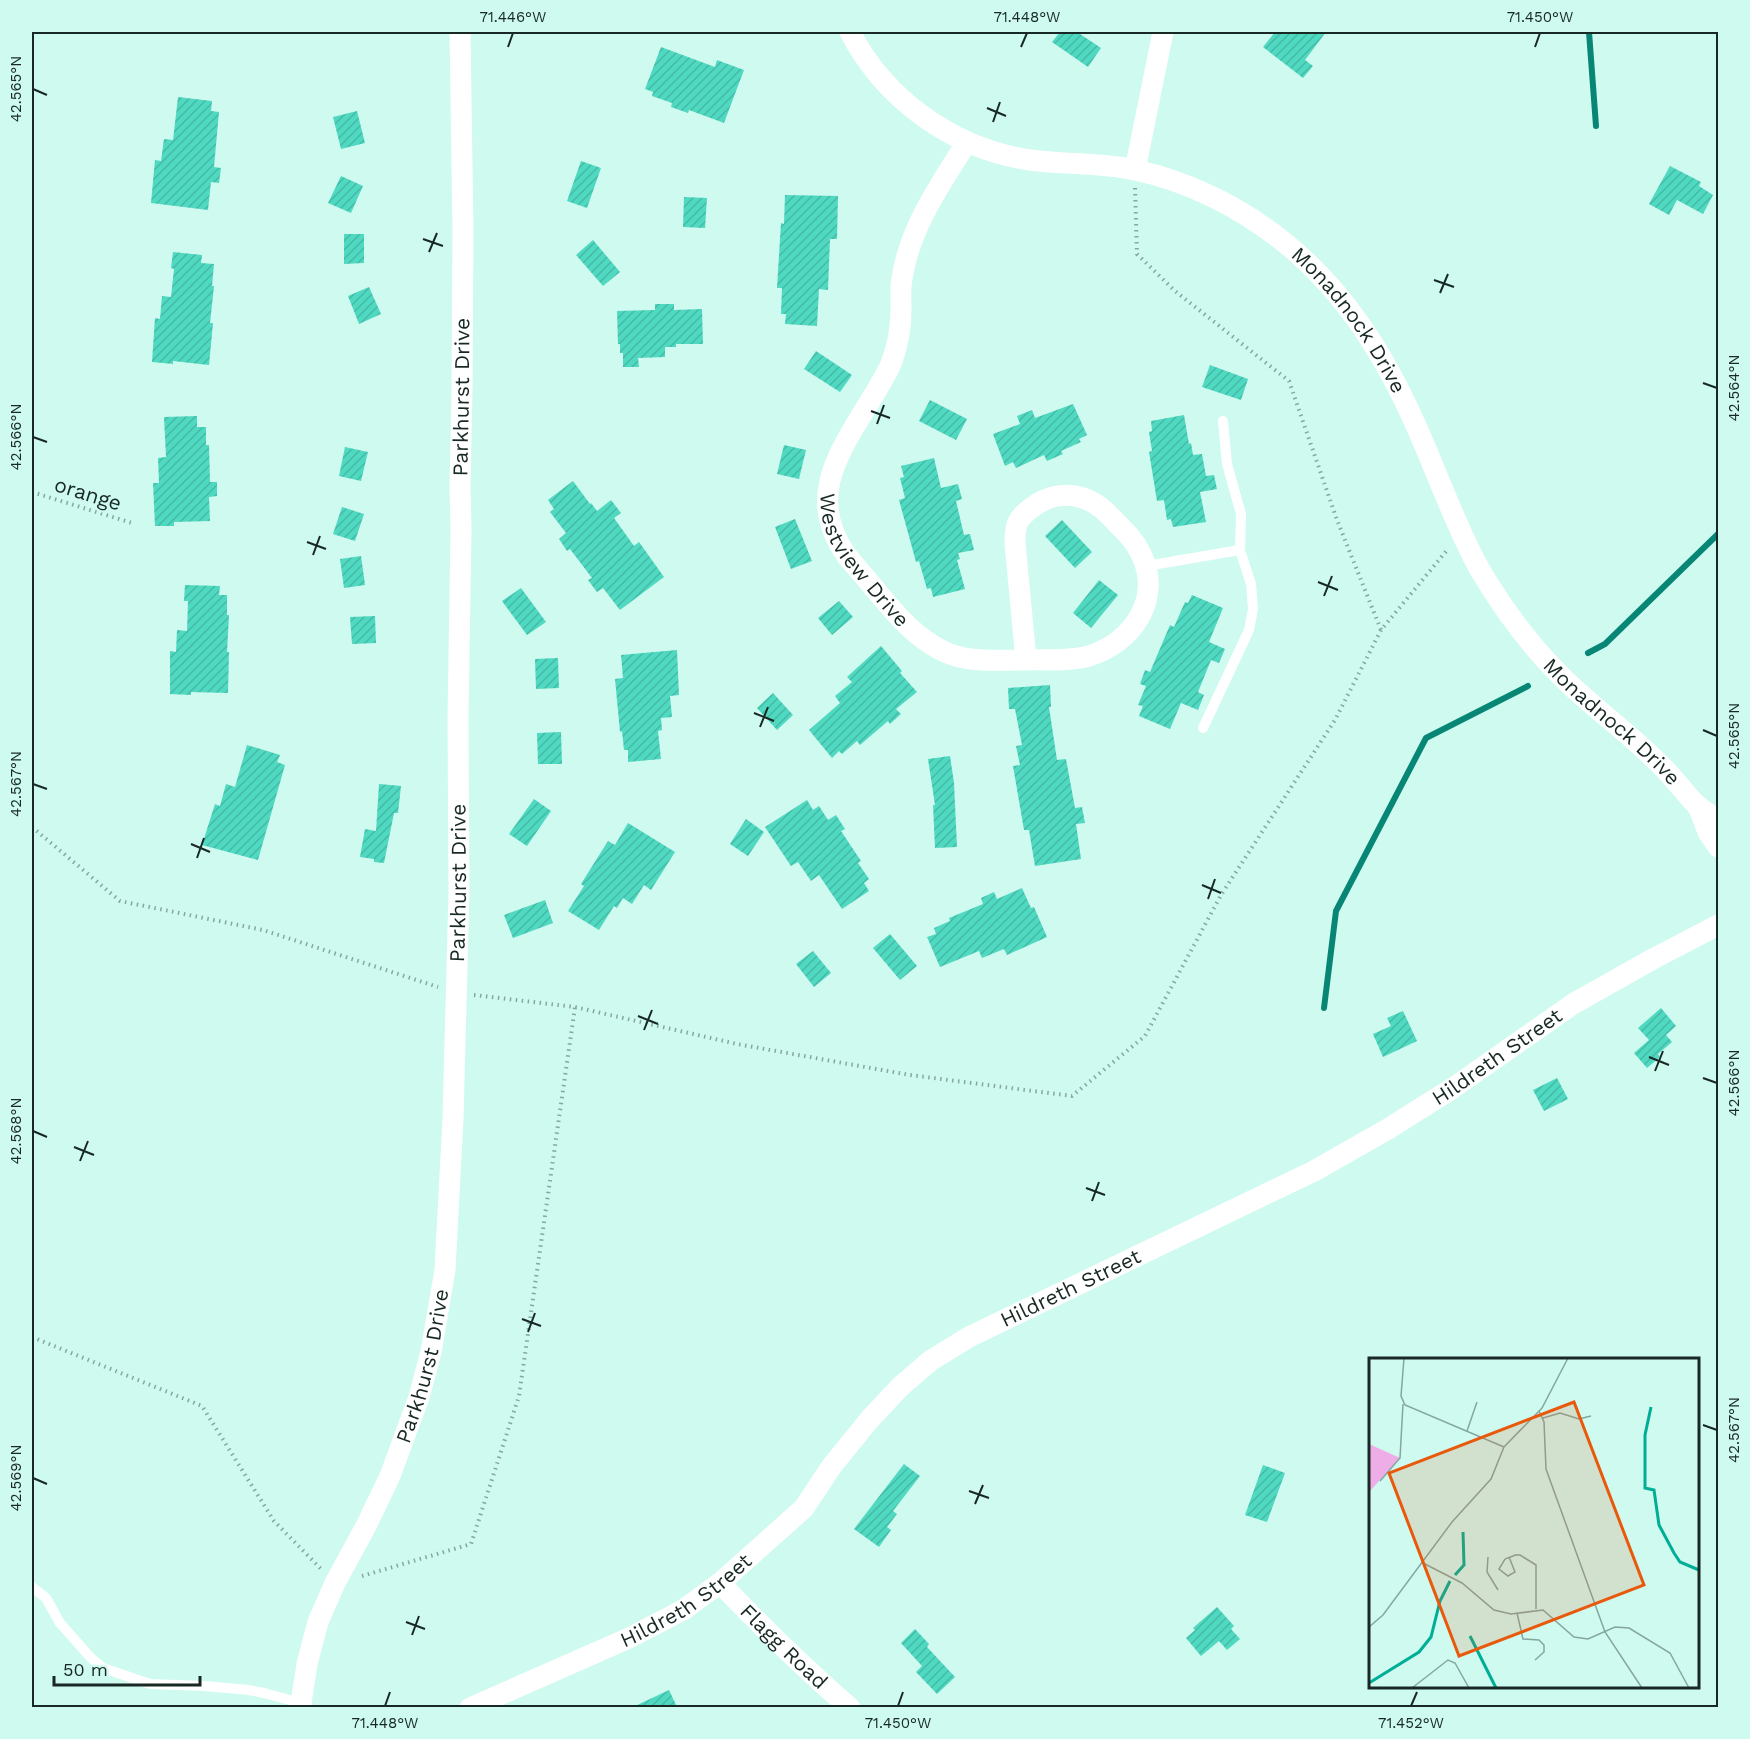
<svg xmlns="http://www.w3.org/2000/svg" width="1750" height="1739" font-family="'Work Sans',sans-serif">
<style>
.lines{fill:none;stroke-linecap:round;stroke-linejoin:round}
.stream{stroke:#078676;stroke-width:6}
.building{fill:url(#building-hatch)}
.path{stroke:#86a79f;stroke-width:4;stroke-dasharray:1.5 4.5;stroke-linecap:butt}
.lane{stroke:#fff;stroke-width:10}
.street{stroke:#fff;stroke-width:21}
.ticks{fill:none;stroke:#182925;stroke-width:2}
.labels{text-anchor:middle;stroke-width:4.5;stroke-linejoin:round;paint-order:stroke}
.street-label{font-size:21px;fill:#182925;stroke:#cefaef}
.inset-river{fill:none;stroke:#00ae98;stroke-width:3}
.inset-road{fill:none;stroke:#85a69e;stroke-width:1.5}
.view{fill:#e8590c;fill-opacity:0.15;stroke:#e8590c;stroke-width:3}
.inset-edge{fill:none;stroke:#182925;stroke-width:3}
.neatline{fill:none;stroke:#182925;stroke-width:2}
.ticks-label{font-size:15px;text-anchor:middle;fill:#182925}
</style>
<defs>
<pattern id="building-hatch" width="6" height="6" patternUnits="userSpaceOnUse" patternTransform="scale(1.5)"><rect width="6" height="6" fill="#50d9c1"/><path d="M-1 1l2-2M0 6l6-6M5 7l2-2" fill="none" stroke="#45baa6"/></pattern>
</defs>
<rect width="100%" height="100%" fill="#cefaef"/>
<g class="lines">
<path class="stream" d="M1589 32 1596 126
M1588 653 1605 644 1718 534
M1324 1008 1336 911 1426 738 1528 686"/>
</g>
<path class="building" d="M1060 32H1077L1101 48 1088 67 1052 42Z
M1275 32H1326L1305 60 1313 66 1303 78 1263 47Z
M661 47 715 67 717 60 744 70 724 123 689 110 688 113 671 107 672 103 652 96 653 92 645 89Z
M178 97 212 101 211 111 219 112 214 167 221 168 219 183 211 182 208 210 151 203 155 160 161 161 164 139 173 140Z
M357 111 365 143 341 149 333 117Z
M581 161 601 168 587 208 567 201Z
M1670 166 1701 182 1699 186 1713 195 1703 214 1677 200 1669 215 1649 204Z
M341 176 363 186 351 213 328 203Z
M785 195 838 196 837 239H830L828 290 819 289 817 326 785 324 786 314H781L782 288H777L781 223 784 224Z
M684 197 707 198 705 228 683 227Z
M344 234H364V263L344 264Z
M593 240 620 272 603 286 576 255Z
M173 252 202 255 201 263 214 264 212 286H214L210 323H213L209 365 173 361V364L152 362 155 318 160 319 162 296 171 297 174 269 171 268Z
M369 287 381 314 359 324 348 296Z
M655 304H674V310L702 309 703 344H676V347H665V357L638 358 639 367H623V353H620V344H618L617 311 655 310Z
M816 351 852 375 840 392 804 369Z
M1210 365 1248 379 1241 400 1202 387Z
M930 400 967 419 956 440 919 421Z
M1073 404 1087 435 1079 439 1081 442 1061 451 1063 454 1047 461 1044 455 1016 468 1013 462 1005 466 993 434 1020 424 1017 416 1032 410 1035 418Z
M1184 415 1189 444 1191 443 1193 455 1202 454 1206 476 1214 475 1217 489 1200 492 1206 522 1173 527 1171 519 1167 520 1164 500 1157 501 1149 452 1152 451 1149 432 1152 431 1151 421Z
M197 416V427H206V445H209L210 482H217V496L209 497 210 521 174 522V526H155L153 483H159L158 458 166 457 164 417Z
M784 445 806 450 799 479 777 474Z
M345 447 368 452 361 481 339 476Z
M934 458 941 488 958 484 962 499 956 501 964 535 970 534 974 550 958 553 960 559 957 560 965 589 933 597 931 588 927 589 919 561 916 562 899 500 905 498 900 478 904 477 901 466Z
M573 481 590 504 591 503 597 511 611 500 621 513 614 518 634 546 639 542 664 577 620 610 603 588 597 592 588 580 592 578 570 549 567 551 559 539 566 533 550 512 554 509 548 500Z
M342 507 364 514 355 541 333 534Z
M795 519 812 561 791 569 775 527Z
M1062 520 1092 552 1075 568 1045 536Z
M361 556 365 585 344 588 340 559Z
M1099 580 1118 595 1091 628 1073 613Z
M185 585 220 586 219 595H227V615H229L227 652H229L228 693 191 692V695L170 694V651L176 652 177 630 187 631 188 601H184Z
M521 588 546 622 527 635 502 601Z
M1192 595 1223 608 1209 642 1225 649 1219 663 1211 660 1198 692 1204 695 1198 710 1181 703 1170 729 1139 716 1143 706 1138 705 1146 686 1140 684 1145 670 1150 672 1170 625 1174 627 1185 602 1188 603Z
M839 601 853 617 832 635 818 618Z
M375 616 376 643 352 644 350 617Z
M881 646 902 671 900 673 917 692 896 709 901 714 890 724 888 721 860 745 857 741 842 754 839 751 832 758 809 730 840 703 835 696 852 682 847 677Z
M677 650 679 695 670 696 672 717 661 718 662 730 658 731 661 759 628 762V750H624L622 731 620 732 615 679 623 678 621 655Z
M558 658 559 688 536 689 535 659Z
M1050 685 1051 707H1049L1057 760 1066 759 1075 808 1082 807 1085 823 1076 824 1081 859 1035 866 1029 830H1024L1013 766 1020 765 1016 746 1022 745 1015 709H1009L1008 688Z
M773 693 793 715 777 730 757 708Z
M561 732 562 764H538L537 733Z
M247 745 280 755 277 762 285 765 258 860 202 845 215 804 220 806 226 784 235 787Z
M950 756 954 783 957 847 935 848 933 805H935L928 759Z
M379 784 401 786 398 813H394L384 863 374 862V859L360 857 365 829 376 831Z
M534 799 551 811 527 846 509 834Z
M807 800 813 810 819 806 828 820 836 815 845 829 841 831 861 861 858 863 869 879 864 883 869 891 842 909 819 875 811 881 798 862 791 866 765 827Z
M746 819 764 832 748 856 730 844Z
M628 823 675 852 651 890 644 885 632 904 623 898 617 908 614 906 599 930 568 911 584 886 581 884 608 841 615 845Z
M1022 888 1031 908 1034 907 1047 937 1007 955 1004 949 982 958 979 951 940 967 927 937 936 934 934 928 950 921 949 918 983 904 981 898 994 892 997 899Z
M545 900 553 923 513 938 504 915Z
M890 934 917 966 900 980 873 948Z
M813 951 831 973 814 987 796 964Z
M1661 1008 1676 1026 1666 1035 1672 1042 1658 1054 1660 1057 1647 1068 1634 1053 1649 1040 1638 1028Z
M1403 1011 1417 1041 1383 1057 1373 1034 1391 1026 1387 1018Z
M1557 1078 1568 1099 1544 1111 1533 1090Z
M904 1464 920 1476 893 1511 897 1514 887 1527 891 1530 879 1547 854 1529Z
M1263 1465 1285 1473 1267 1522 1245 1515Z
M1217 1607 1234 1626 1231 1629 1240 1639 1227 1650 1219 1641 1201 1656 1186 1638 1195 1630 1193 1628Z
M915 1629 929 1644 927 1647 955 1677 937 1694 916 1672 922 1666 901 1643Z
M669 1690 677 1707H633Z"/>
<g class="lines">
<path class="path" d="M1135 188 1137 254 1175 291 1289 381 1337 520 1381 630
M32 492 135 524
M32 827 120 901 263 930 438 987
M474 995 575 1007 737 1044 910 1075 1072 1096 1145 1036 1221 895 1335 720 1381 630 1448 549
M32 1337 202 1406 274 1521 322 1570
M362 1576 471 1544 519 1396 575 1007"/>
<path class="lane" d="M1146 566 1240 550
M1203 728 1242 645 1249 630 1253 609 1251 584 1240 550 1241 514 1227 464 1223 421
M32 1587 46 1598 60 1623 91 1658 103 1668 150 1684 204 1686 249 1690 264 1693 301 1703"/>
<g class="street">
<path id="s1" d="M850 32C885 100 954 149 1030 160 1065 165 1101 162 1135 170 1187 181 1238 206 1280 239 1343 288 1385 355 1417 428 1438 475 1455 525 1480 570 1502 607 1528 643 1559 674 1586 702 1619 725 1647 752 1658 762 1668 772 1677 783 1684 790 1690 800 1698 806 1704 811 1712 816 1718 820"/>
<path id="s2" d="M967 142C940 185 910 227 902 278 900 289 901 299 901 310 901 327 898 344 892 361 888 372 881 383 875 393 843 447 803 495 847 556 856 567 865 577 874 588 894 612 914 637 943 651 967 663 995 660 1021 660 1042 659 1067 662 1089 656 1132 643 1163 599 1141 554 1134 538 1120 527 1108 514 1088 494 1061 489 1037 504 1030 509 1022 514 1018 522 1015 528 1015 536 1015 543L1026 660"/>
<path d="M1135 170 1163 32"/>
<path d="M1698 806 1708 832 1718 847"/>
<path id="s3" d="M720 1583C762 1627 804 1668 850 1708"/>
<path id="s4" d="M302 1708 301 1703 307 1664 318 1622 335 1583 366 1526 390 1476 419 1397 431 1352 445 1270 453 1118 459 892 458 718 461 529 460 485 462 390 463 231 460 32"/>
<path id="s5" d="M470 1708 629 1638 683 1610 720 1583 804 1508 831 1467 870 1419 900 1387 930 1361 969 1337 1314 1171 1388 1129 1453 1088 1573 1004 1651 960 1718 925"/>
</g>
</g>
<path class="ticks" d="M508 47 513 33M1021 47 1027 33M1535 47 1540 33M33 89 47 95M987 108 1006 116M993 122 1000 102M423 239 443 246M429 252 437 233M1434 280 1454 287M1440 293 1448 274M1703 383 1717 388M871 411 890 418M877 424 884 405M33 437 47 442M307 542 326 549M313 555 320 536M1318 582 1338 590M1324 596 1332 576M754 713 774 721M760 727 768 707M1703 730 1717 736M33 784 47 789M191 844 210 852M197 858 204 838M1202 885 1221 893M1208 899 1215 879M638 1016 658 1024M644 1030 652 1010M1649 1057 1669 1065M1655 1071 1663 1051M1703 1078 1717 1083M33 1131 47 1137M74 1147 94 1155M80 1161 88 1141M1086 1188 1105 1195M1092 1201 1099 1182M522 1319 541 1326M528 1332 535 1313M1703 1425 1717 1430M33 1478 47 1484M969 1491 989 1498M975 1504 983 1485M406 1622 425 1629M412 1635 419 1616M385 1706 390 1692M898 1706 903 1692M1411 1706 1417 1692"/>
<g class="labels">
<g class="street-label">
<text dy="7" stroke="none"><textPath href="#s1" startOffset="604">Monadnock Drive</textPath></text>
<text dy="7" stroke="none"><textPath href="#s4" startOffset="1338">Parkhurst Drive</textPath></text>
<text transform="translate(88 494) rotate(17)" y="7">orange</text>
<text dy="7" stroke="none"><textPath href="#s2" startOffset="462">Westview Drive</textPath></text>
<text dy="7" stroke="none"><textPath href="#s1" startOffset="1090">Monadnock Drive</textPath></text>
<text dy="7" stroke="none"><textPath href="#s4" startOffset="852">Parkhurst Drive</textPath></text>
<text dy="7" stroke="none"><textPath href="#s5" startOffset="1232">Hildreth Street</textPath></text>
<text dy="7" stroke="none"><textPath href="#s5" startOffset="746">Hildreth Street</textPath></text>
<text dy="7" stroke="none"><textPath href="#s4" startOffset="366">Parkhurst Drive</textPath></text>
<text dy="7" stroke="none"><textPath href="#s5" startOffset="242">Hildreth Street</textPath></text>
<text dy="7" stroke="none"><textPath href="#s3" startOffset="90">Flagg Road</textPath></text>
</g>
</g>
<g transform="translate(1369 1358)">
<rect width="330" height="330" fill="#cefaef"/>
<path d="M0 86 31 100 0 134Z" fill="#efade7"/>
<path class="inset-river" d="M282 49 276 77V130L285 132 290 167 305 195 311 204 330 212M86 217 95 207 94 174M101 278 127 330M0 325 50 294 62 279 71 243 81 223"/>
<path class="inset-road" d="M35 0 32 38 36 47 135 89M170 53 175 64 177 111 236 274 273 330M174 60 191 55 210 61 222 58M98 73 108 44M11 123 31 100 34 46M119 199 118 214 129 232M140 199 146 214 139 218 130 211 136 201 144 198 146 197H151L167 207V251M52 204 93 225 125 252 142 256 174 252 205 279 219 281 246 269 260 270 301 295 320 330M148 255 154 281 170 282 175 287V294L166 302M0 269 14 257 83 164 122 121 135 89 173 50 199 0M43 330 79 302 86 305 100 330"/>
<path class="view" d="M205 44 275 227 90 298 20 115Z"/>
<rect width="330" height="330" class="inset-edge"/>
</g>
<rect width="1750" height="1739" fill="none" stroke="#cefaef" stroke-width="66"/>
<path d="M54 1676v9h146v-9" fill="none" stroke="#182925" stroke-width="3"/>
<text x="63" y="1676" font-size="18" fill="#182925" stroke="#cefaef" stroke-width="4.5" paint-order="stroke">50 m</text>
<rect x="33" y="33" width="1684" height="1673" class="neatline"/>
<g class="ticks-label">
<text x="513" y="22">71.446°W</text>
<text x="1027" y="22">71.448°W</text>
<text x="1540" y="22">71.450°W</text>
<text transform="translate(16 89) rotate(-90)" y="5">42.565°N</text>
<text transform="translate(1734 388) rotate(-90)" y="5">42.564°N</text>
<text transform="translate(16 437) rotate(-90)" y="5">42.566°N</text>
<text transform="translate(1734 736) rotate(-90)" y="5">42.565°N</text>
<text transform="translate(16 784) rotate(-90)" y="5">42.567°N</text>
<text transform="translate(1734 1083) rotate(-90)" y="5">42.566°N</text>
<text transform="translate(16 1131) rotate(-90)" y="5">42.568°N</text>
<text transform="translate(1734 1430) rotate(-90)" y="5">42.567°N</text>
<text transform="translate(16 1478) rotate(-90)" y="5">42.569°N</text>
<text x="385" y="1728">71.448°W</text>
<text x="898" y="1728">71.450°W</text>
<text x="1411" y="1728">71.452°W</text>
</g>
</svg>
